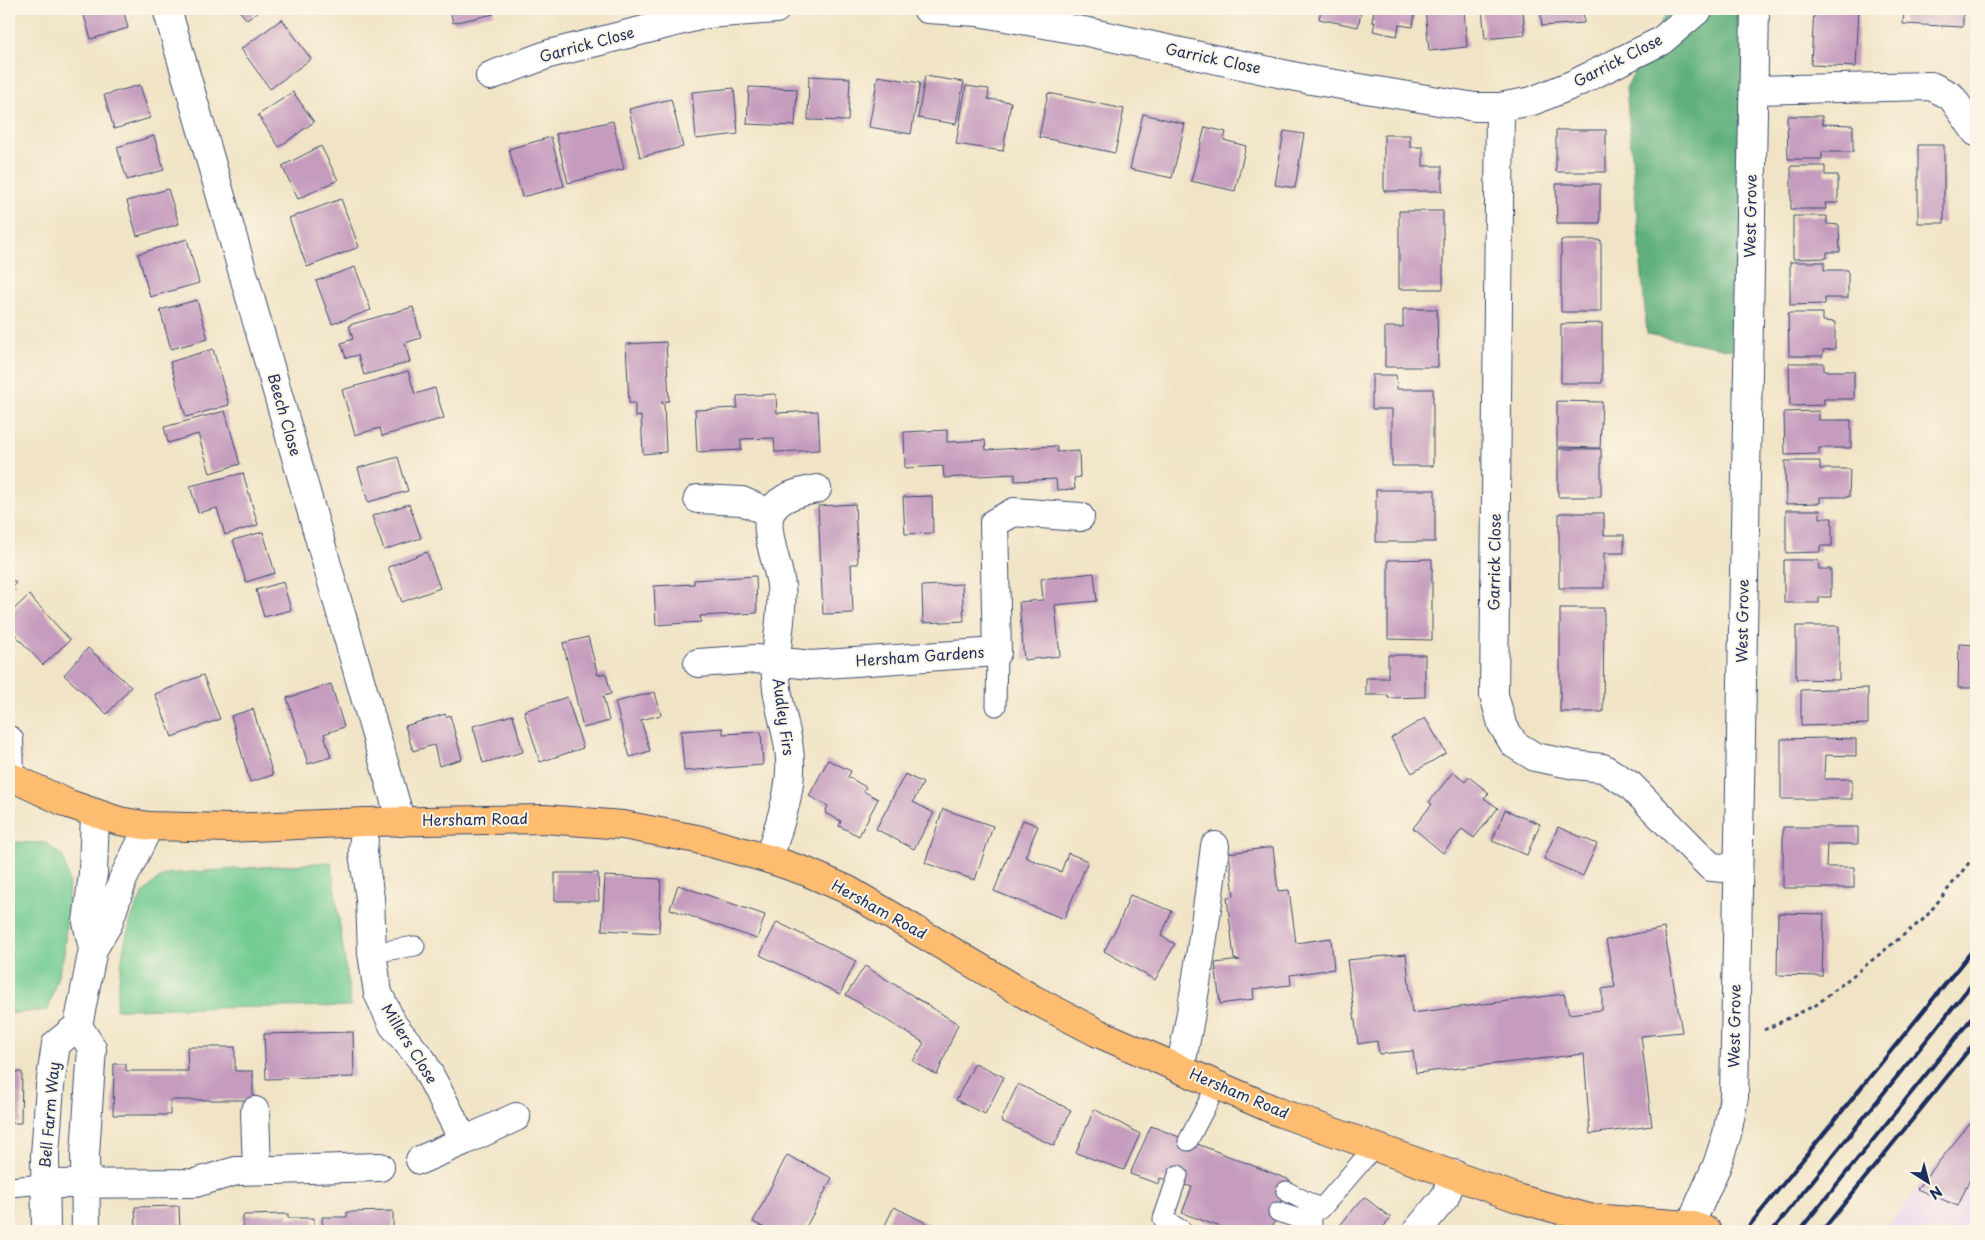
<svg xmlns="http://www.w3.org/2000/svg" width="1985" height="1240" font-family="'Playpen Sans',sans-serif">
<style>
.built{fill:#e7d2ef}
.green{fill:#73cc92;stroke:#477e78}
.forest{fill:#5eb07c;stroke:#3c706d}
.building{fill:#c59bbe}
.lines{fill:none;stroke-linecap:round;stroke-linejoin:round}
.lane-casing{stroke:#3b4a6e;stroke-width:21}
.street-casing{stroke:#3b4a6e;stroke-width:30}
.primary-casing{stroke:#3b4a6e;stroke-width:30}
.path{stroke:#3b4a6e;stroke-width:3;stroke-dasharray:4 4;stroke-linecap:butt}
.lane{stroke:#fff;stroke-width:19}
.street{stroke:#fff;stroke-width:28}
.primary{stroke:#fdbc70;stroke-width:28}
.rail{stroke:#1b2f5e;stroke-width:4}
.labels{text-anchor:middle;stroke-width:4;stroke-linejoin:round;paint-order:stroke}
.street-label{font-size:15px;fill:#1b2f5e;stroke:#fcf5e5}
</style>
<rect width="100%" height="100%" fill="#fcf5e5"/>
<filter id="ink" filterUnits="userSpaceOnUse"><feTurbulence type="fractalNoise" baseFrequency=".02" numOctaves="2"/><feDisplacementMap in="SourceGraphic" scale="10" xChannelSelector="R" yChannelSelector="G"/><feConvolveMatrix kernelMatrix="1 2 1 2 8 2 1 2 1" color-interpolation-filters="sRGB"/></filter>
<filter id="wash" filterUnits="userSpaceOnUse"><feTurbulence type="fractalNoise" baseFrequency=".0096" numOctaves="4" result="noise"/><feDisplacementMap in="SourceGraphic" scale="20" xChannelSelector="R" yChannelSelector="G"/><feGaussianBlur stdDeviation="1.12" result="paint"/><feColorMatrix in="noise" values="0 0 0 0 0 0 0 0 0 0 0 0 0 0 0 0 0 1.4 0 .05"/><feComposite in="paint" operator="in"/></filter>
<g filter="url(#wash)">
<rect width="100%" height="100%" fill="#f1e4c6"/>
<path class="built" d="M1973 1118 1976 1121V1231H1884Z"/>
<path class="green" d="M9 842 46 843 63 857 69 882 64 954 48 1010 9 1014Z
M331 862 351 1006 116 1009C120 973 124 911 151 885 155 881 161 878 166 874Z"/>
<path class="forest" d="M1668 9H1746L1743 352 1647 334 1626 88Z"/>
<g id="blocks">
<path class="building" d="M82 9H123L128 28 91 39Z
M238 9H262L247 20Z
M450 9H493L494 14 453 23Z
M1321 9H1362L1358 27 1319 19Z
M1374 9H1415L1413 27 1399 25 1397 36 1373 31 1375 22H1372Z
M1425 9H1464L1467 47 1429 51Z
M1482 9H1523L1525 35 1485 39Z
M1540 9H1583L1584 23 1542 26Z
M1814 9H1859L1856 67 1811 65Z
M1904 9H1963V27L1903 24Z
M282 19 311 59 270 89 241 49Z
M809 76 850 78 848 121 808 120Z
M878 76 920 83 911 134 869 127Z
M925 76 964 82 956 124 918 118Z
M140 85 150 118 114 129 104 95Z
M966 86 989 89 988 99 1011 102 1003 151 956 144Z
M749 87 797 89 795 126 747 124Z
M734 88 738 134 696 139 692 92Z
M293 92 314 122 279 147 258 115Z
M1048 93 1124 109 1115 153 1039 137Z
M671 99 683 147 640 157 629 109Z
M1143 114 1185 124 1172 178 1130 169Z
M1787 116H1822V124L1853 125V152H1822V159H1788Z
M613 121 624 169 568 183 556 134Z
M1205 127 1226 132 1224 140 1246 146 1235 191 1191 181Z
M1556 130H1606V172H1556Z
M1284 131 1304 134 1295 188 1275 185Z
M1384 135H1410V147H1423V166H1442V191H1384Z
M154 136 164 170 127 180 117 147Z
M551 137 564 186 522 197 509 149Z
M1918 145H1944V223H1918Z
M321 146 338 180 298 199 282 166Z
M1791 166H1825V175H1838V203H1825L1826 209H1791Z
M1556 184H1600V223H1557Z
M168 189 179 224 137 236 127 201Z
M341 199 359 247 307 267 289 218Z
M1399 211H1443V289H1399Z
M1793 216H1827V224L1839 225 1840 252H1827V258L1793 259Z
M187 239 199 283 150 297 138 254Z
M1561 240H1601V312H1561Z
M1790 262H1824V270H1848V298H1825V304L1790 305Z
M355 267 371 310 332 324 316 281Z
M197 300 208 339 171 349 160 310Z
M413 307 421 338 405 343 410 362 364 375 358 355 346 358 341 343 353 339 349 325Z
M1403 309H1437L1438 367H1385V327H1403Z
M1788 313H1823V321L1835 322V349L1823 350V356H1789Z
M1602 323V383H1561V324Z
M666 342 669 401 662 402V404H664L666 452 643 454 641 416 635 417V403H629L626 344Z
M213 349 229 405 186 417 170 362Z
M1789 363H1824V371H1854V399H1824V405L1790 406Z
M408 371 415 394 435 388 444 418 382 436 380 428 355 435 342 390Z
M1372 375H1396L1397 389H1433V466H1392V409H1372Z
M776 394 777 413 818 411 820 450 775 452 774 438 741 439V450L697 452 695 410 737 408V396Z
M1557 401 1602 402 1600 448 1557 447Z
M225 411 240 464 210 473 198 434 168 443 164 427Z
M1819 411V420H1851V448H1819V454L1785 455 1784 412Z
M947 430V442L985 440 986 450 1057 446V452L1079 451 1080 477 1074 478 1075 489 1057 490 1056 479 1015 481V474L944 478 943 466 905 468 904 432Z
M1558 449H1601V497H1558Z
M398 457 408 491 368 502 358 468Z
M1785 461H1820V469H1850L1849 497H1820V503L1786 504Z
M243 473 258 525 225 535 217 508 198 513 190 486Z
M1376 490H1435V542H1376Z
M932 496 933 533 905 534 903 497Z
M409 504 421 538 384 550 372 516Z
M855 504 858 564H851L853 613 823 614 818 506Z
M1786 510H1820V518H1832V546H1820V552L1786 553Z
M1559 513H1604V535H1624V553H1604V588H1559Z
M263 532 275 573 246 582 233 540Z
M427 552 440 588 402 602 388 567Z
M1432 559V640L1388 639V560Z
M1784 560H1818L1819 569H1831V597H1819V603H1784Z
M1094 573 1097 601 1055 605 1060 656 1024 660 1019 602 1043 600 1041 579Z
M756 576 757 613 700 616 701 622 656 625 654 586 694 584V580Z
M9 577 16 583 9 590Z
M283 582 291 610 264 617 256 590Z
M962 584 964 621 923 623 922 586Z
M29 595 70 640 43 665 9 628V614Z
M1560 608H1604L1603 712H1560Z
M1796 626H1839V680L1796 679Z
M588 637 598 675 606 673 611 694 603 696 609 721 583 728 563 643Z
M1959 644 1976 645V688H1958Z
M88 648 131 687 107 714 64 675Z
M1388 655H1425V697L1388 698V695H1366V678H1388Z
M203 675 220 719 172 737 155 694Z
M331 684 344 727 324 734 331 757 308 764 287 698Z
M1868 688V724L1801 726V690Z
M655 692 661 715 641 720 650 751 630 757 615 702Z
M567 697 583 748 540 762 524 711Z
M253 709 273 775 250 782 231 716Z
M445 714 446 717 450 715 462 759 439 766 434 745 413 751 405 726Z
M513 715 523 752 483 763 473 726Z
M1425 718 1446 753 1412 773 1391 738Z
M723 728V734L761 732 763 765 684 771 681 731Z
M1825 738 1856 739V756L1825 755 1824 779H1852V799H1781V739Z
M828 760 851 771 848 777 866 787 863 791 878 799 859 836 839 826 841 821 825 813 828 806 809 796Z
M1453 772 1465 782 1469 777 1489 793 1484 798 1498 808 1474 838 1462 829 1443 853 1413 828 1432 804 1429 802Z
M905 774 923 783 913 802 934 813 914 849 876 829Z
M943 809 993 826 975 880 925 863Z
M1505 810 1540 824 1527 855 1492 841Z
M1023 820 1038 826 1025 857 1061 872 1068 853 1088 861 1064 919 994 891Z
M1558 827 1597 844 1583 876 1544 859Z
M1783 827H1858V844H1827L1826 867H1854V888H1783Z
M1273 847 1278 891 1289 890 1296 943 1331 938 1334 969 1290 975 1291 985 1253 989 1254 999 1220 1004 1215 963 1240 960 1234 959 1227 897 1234 896 1229 853Z
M555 873H598L599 901H555Z
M605 876 661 879 659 933 602 930Z
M678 885 765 915 757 939 670 909Z
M1130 895 1172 911 1161 936 1175 944 1155 980 1104 951 1119 923Z
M1778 913 1824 914 1822 976 1777 975Z
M777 922 856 961 840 994 760 955Z
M1664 928 1682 1032 1641 1036 1652 1126 1590 1134 1584 1054 1416 1073 1413 1051 1379 1054 1377 1041 1358 1044 1347 960 1406 954 1412 1013 1564 994 1569 1014 1602 1010V989L1615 987 1606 940Z
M865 966 958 1024 937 1075 913 1061 924 1043 846 995Z
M353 1032 354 1077 266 1079 264 1034Z
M187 1047H235V1071H253V1100H170V1115H113L114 1064H126V1071H188Z
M975 1063 1004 1077 985 1114 956 1100Z
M9 1072H22L21 1123H9Z
M1018 1084 1071 1110 1054 1146 1001 1121Z
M1094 1109 1140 1134 1124 1170 1076 1153Z
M1970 1123 1976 1128V1171L1974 1170 1958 1206 1917 1189Z
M1151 1126 1290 1180 1271 1231H1232L1182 1213 1192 1187 1160 1178 1159 1184 1130 1174Z
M787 1155 832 1178 804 1231H770L753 1222Z
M1364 1197 1391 1218 1380 1231H1335Z
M179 1206 180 1231H136L135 1207Z
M894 1207 930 1225 927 1231H882Z
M393 1211V1231H323L322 1217H347V1212Z
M288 1214V1218H314V1231H243V1215Z"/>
</g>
</g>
<g filter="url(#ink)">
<use href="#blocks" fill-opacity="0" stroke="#3b4a6e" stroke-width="1"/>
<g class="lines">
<g class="lane-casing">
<path id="lane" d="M996 706 997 652
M372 953 415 946
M1188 1141 1217 1085
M1178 1175 1163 1219 1183 1231
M9 1187 44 1184
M1286 1191 1321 1209 1374 1147
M1278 1212 1312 1223"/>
</g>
<g class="street-casing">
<path id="street" d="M167 9 401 822
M927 9 978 12 1083 31 1311 80 1475 107H1500L1532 101 1574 84 1661 41 1699 9
M490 76 549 54 707 14 776 9
M1754 90 1931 86 1951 96 1976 132
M1500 107 1494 695 1502 724 1514 744 1535 757 1575 765 1603 768 1630 785 1711 867 1738 869
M698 499 742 501 770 513
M698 663 756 659 811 665 997 652 994 523 1014 512 1080 517
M9 740 10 777
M365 822 363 853 370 898 372 953 378 993 393 1025 422 1060 464 1141 516 1117
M769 859C777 830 789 801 790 771 792 739 777 709 776 677 774 647 784 616 781 586 780 568 762 530 771 512 780 496 800 492 817 489
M93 949 87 922 93 873 95 813
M78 1026 92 1048 85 1154 86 1231
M1180 1069C1196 995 1206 921 1215 846
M255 1111 257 1170
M420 1160 464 1141
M44 1184 195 1183 236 1171 380 1167
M1690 1225 1717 1165 1727 1134 1734 1097 1755 9
M46 1231 45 1155 50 1086 56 1044 78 1026 93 949 108 924 123 879 149 826
M1417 1231 1445 1197 1454 1174"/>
</g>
<g class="primary-casing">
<path id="primary" d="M9 776 69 804 119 821 149 826 229 828 365 822 544 819 623 825 697 839 769 859 807 872 848 890 1033 999 1098 1033 1281 1113 1520 1199 1589 1218 1690 1225 1707 1231"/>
</g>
<path class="path" d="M1764 1030 1816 1005 1925 918 1976 854"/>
<use href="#lane" class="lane"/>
<use href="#street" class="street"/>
<use href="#primary" class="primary"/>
<path class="rail" d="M1745 1231 1976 946
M1772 1231 1976 979
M1799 1231 1976 1013
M1822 1231 1976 1041"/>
</g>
</g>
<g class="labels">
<g class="street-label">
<text transform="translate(587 45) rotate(-15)" y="5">Garrick Close</text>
<text transform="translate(1213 59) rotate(12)" y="5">Garrick Close</text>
<text transform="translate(1618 61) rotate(-27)" y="5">Garrick Close</text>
<text transform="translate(1751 216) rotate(-89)" y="5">West Grove</text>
<text transform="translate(284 415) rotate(74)" y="5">Beech Close</text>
<text transform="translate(1495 562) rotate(-89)" y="5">Garrick Close</text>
<text transform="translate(1743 621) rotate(-89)" y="5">West Grove</text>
<text transform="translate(920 657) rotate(-4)" y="5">Hersham Gardens</text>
<text transform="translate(783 717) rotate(82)" y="5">Audley Firs</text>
<text transform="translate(475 820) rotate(-1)" y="5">Hersham Road</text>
<text transform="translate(879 910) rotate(29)" y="5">Hersham Road</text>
<text transform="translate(1735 1026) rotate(-89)" y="5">West Grove</text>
<text transform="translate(409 1044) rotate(58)" y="5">Millers Close</text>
<text transform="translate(1239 1094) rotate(23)" y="5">Hersham Road</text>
<text transform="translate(50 1115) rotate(-85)" y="5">Bell Farm Way</text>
</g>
</g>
<rect width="1985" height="1240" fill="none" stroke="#fcf5e5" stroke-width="30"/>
<g transform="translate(1928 1182) rotate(144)" stroke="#fcf5e5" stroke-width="4" paint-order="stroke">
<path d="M0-4L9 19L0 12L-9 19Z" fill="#1b2f5e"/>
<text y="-8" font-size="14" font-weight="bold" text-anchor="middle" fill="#1b2f5e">N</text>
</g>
</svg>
